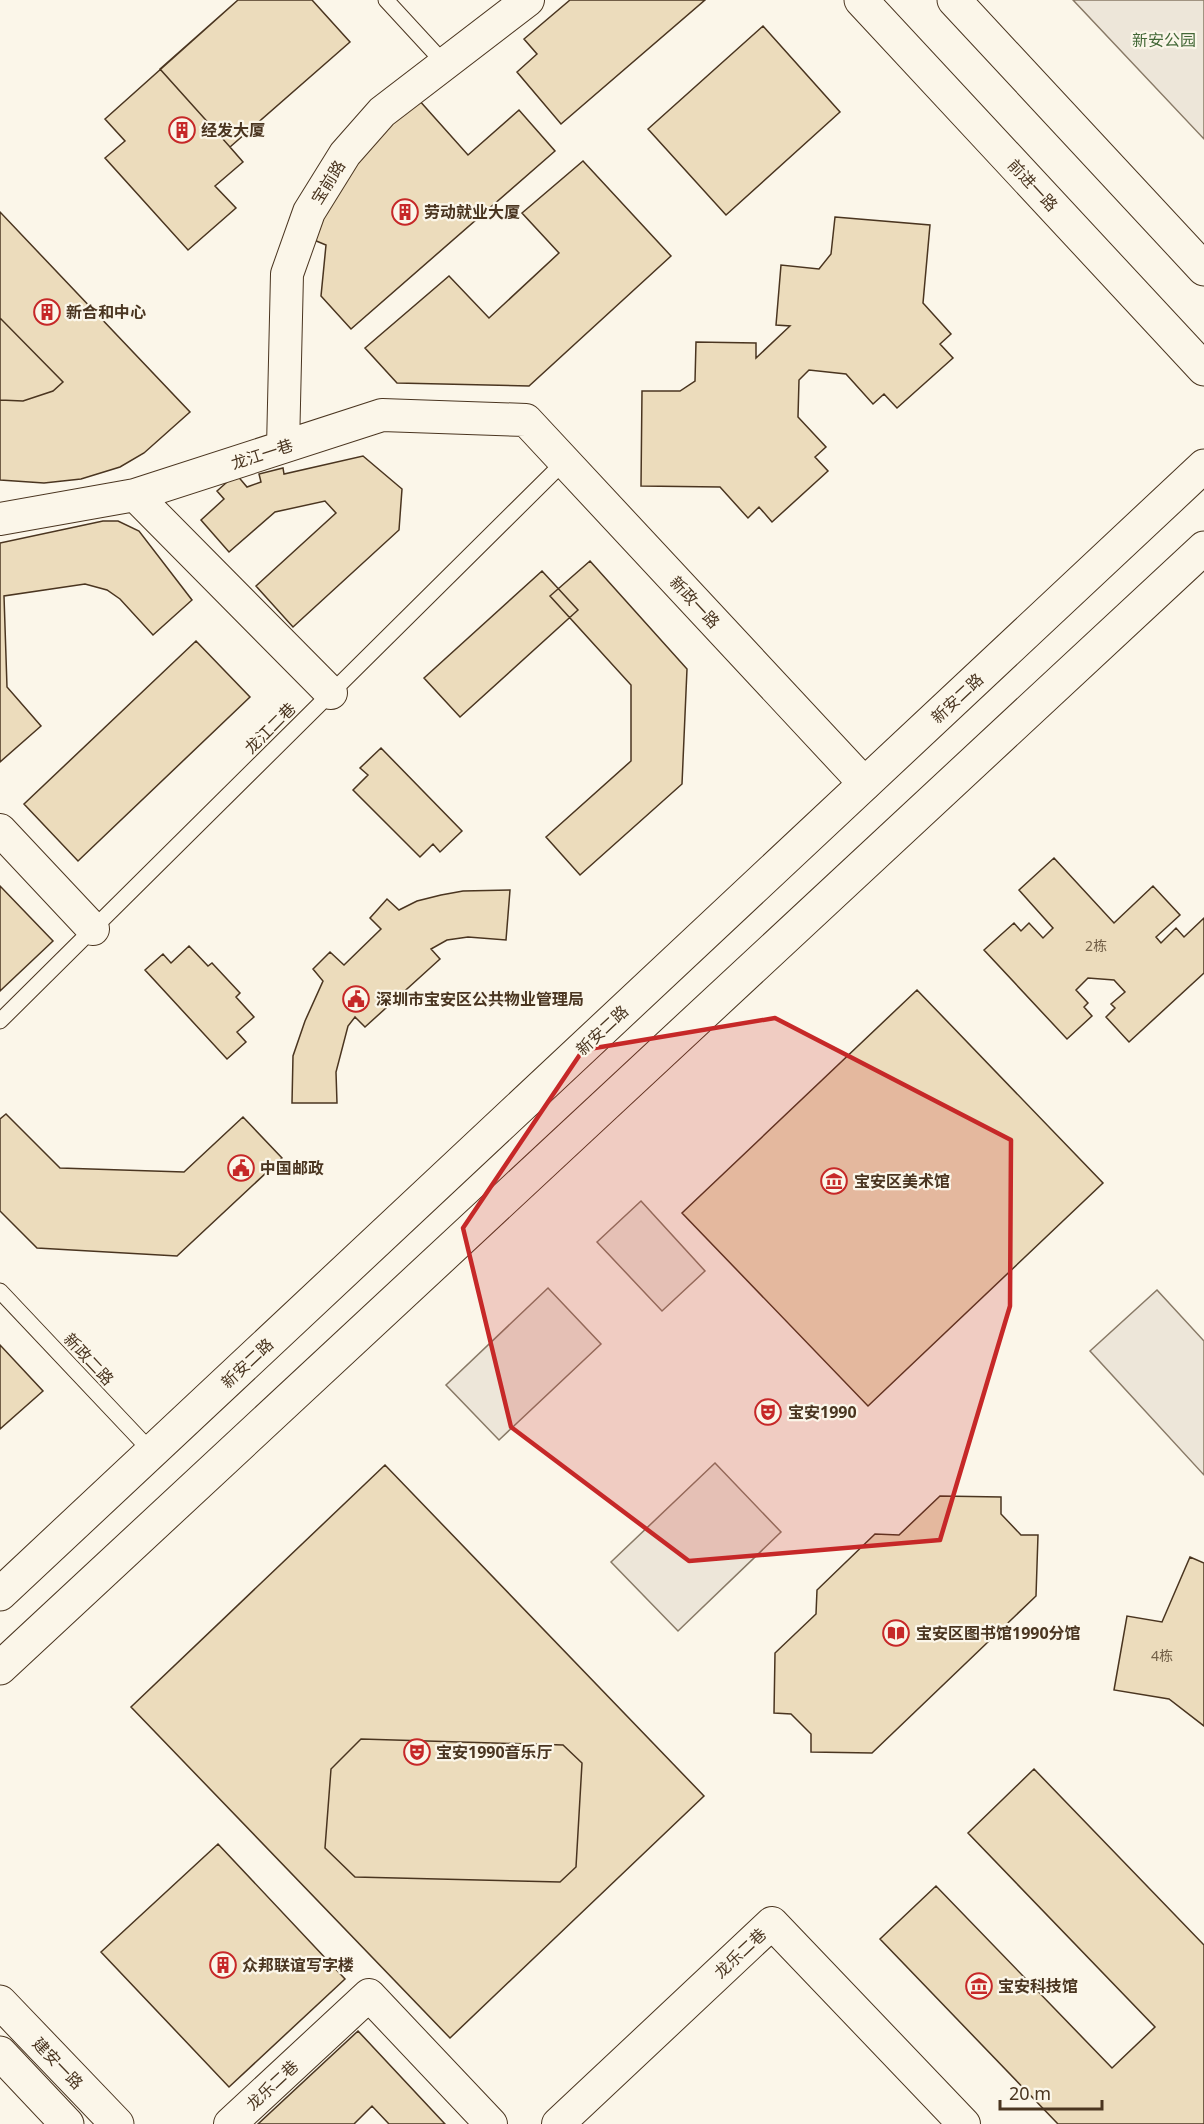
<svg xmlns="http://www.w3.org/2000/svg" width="1204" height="2124" font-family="'Noto Sans','Noto Sans SC',sans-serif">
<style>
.green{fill:#ede6d9;stroke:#887966;stroke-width:1.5}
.building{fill:#ecdcbc;stroke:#4a3520;stroke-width:1.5}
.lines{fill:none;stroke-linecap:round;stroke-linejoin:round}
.service-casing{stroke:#4a3520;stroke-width:17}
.minor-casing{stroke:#4a3520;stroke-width:34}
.secondary-casing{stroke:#4a3520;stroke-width:35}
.primary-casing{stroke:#4a3520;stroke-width:35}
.service{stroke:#fbf6e9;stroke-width:15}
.minor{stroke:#fbf6e9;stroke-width:32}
.secondary{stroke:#fbf6e9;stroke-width:33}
.primary{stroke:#fbf6e9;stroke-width:33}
.marked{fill:#c62828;fill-opacity:0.2;stroke:#c62828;stroke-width:4.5;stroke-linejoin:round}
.labels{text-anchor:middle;stroke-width:4.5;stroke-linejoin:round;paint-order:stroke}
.number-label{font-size:14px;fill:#725f47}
.park-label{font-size:16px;fill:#436837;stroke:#fbf6e9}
.poi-label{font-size:16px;font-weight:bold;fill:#4a3520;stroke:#fbf6e9;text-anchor:start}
.street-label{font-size:16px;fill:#4a3520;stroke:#fbf6e9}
</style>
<rect width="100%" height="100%" fill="#fbf6e9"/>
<path class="green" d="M1073 0H1204V139Z
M641 1201 705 1271 662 1311 597 1242Z
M548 1288 601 1344 499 1440 446 1385Z
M1157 1290 1204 1341V1475L1090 1351Z
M715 1463 781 1532 678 1631 611 1562Z"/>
<path class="building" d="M238 0H312L350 42 230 147 243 162 215 186 236 208 188 250 105 158 125 141 105 119Z
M238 0H312L350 42 230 147 160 69Z
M570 0H705L561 124 517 72 537 54 524 39Z
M763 26 840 112 726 215 648 129Z
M418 99 468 155 519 110 555 151 351 329 321 296 326 245 314 240 338 184 393 120Z
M583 161 671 256 529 386 397 383 365 348 449 276 489 318 559 253 522 213Z
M0 212 190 412 144 453 120 467 81 479 44 483 0 480Z
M0 212 190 412 144 453 120 467 81 479 44 483 0 480V400L23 401 53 391 63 382 0 318Z
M835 217 930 225 923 303 951 334 940 344 953 358 897 408 884 394 873 404 846 374 809 370 799 380 798 417 826 447 815 457 828 471 772 522 759 507 748 518 720 487 641 486 642 391H680L695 381 696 342 756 343V358L790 326 776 325 781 265 819 269 831 254Z
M363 456 402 489 399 530 293 627 256 586 336 513 325 501 275 512 229 552 201 520 224 499 217 491 236 474 247 487 261 482 259 474 283 468 284 474Z
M103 521H118L139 531 192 600 153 635 120 599 107 590 85 584 4 596 7 687 41 726 0 762V543Z
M590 561 687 669 682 784 580 875 546 837 631 761V685L550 596Z
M542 571 578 610 460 717 424 678Z
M196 641 250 697 78 861 24 804Z
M381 748 462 831 440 852 433 844 420 857 353 790 368 775 360 768Z
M1054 858 1114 923 1153 886 1180 915 1156 937 1161 943 1176 928 1184 937 1204 918V973L1129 1042 1106 1017 1115 1008 1111 1004 1125 992 1114 980 1088 978 1076 990 1088 1003 1084 1007 1092 1016 1067 1039 984 950 1014 923 1021 931 1029 923 1043 938 1053 928 1019 890Z
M0 886 53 941 0 991Z
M510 890 506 940 468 937 447 940 431 949 440 959 365 1027 355 1017 348 1026 336 1072 337 1103H292L293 1056 305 1021 323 981 313 969 330 952 344 965 381 929 370 918 387 899 399 910 417 901 441 895 463 891Z
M189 946 208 966 212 963 240 993 236 997 254 1017 237 1032 246 1042 227 1059 145 970 163 954 171 963Z
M917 990 1103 1183 868 1406 682 1213Z
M6 1114 60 1168 184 1172 243 1117 282 1158 177 1256 37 1248 0 1211V1119Z
M0 1345 43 1391 0 1429Z
M385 1465 704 1796 450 2038 131 1707Z
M940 1496 1001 1497V1514L1021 1535H1038L1036 1596 872 1753 811 1752V1734L791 1714 774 1713 775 1653 816 1614 817 1590 875 1534 899 1535Z
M1190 1557 1204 1563V1726L1169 1699 1114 1690 1127 1616 1162 1622Z
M361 1739 563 1745 582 1763 576 1867 560 1882 355 1877 325 1848 331 1769Z
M1034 1769 1204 1945V2124H1058L880 1939 936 1886 1112 2068 1155 2027 968 1833Z
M218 1844 345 1979 229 2087 101 1952Z
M358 2031 445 2124H389L372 2106 354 2124H258Z"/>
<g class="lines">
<g class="service-casing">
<path id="service" d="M386 0 445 64
M0 1021 565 461
M0 1291 152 1452"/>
</g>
<g class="minor-casing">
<path id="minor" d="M283 447 287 274 309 212 345 154 382 112 528 0
M135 495 331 693
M0 519 135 495 382 415 526 420 865 784
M0 830 93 929
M230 2124 369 1995 491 2124
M558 2124 772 1923 964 2124"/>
</g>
<g class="secondary-casing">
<path id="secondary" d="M0 2002 117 2124
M0 2053 67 2124"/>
</g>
<g class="primary-casing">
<path id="primary" d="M861 0 1204 369
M954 0 1204 269
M0 1594 1204 466
M0 1668 1204 548"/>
</g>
<use href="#service" class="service"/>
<use href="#minor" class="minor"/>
<use href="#secondary" class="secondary"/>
<use href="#primary" class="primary"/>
</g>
<path class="marked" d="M775 1018 1011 1140 1010 1306 940 1540 689 1561 511 1427 463 1228 583 1050Z"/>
<defs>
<g id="building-ring" transform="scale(1.35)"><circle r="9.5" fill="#fbf6e9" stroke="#c62828" stroke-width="1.5"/><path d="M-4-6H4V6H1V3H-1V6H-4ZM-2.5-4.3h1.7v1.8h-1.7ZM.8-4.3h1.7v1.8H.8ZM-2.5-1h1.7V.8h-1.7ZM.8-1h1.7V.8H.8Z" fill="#c62828"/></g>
<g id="civic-ring" transform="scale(1.35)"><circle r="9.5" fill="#fbf6e9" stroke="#c62828" stroke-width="1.5"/><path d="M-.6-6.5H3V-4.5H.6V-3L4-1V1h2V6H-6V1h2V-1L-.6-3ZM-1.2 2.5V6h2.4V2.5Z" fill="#c62828"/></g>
<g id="museum-ring" transform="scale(1.35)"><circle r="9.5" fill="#fbf6e9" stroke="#c62828" stroke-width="1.5"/><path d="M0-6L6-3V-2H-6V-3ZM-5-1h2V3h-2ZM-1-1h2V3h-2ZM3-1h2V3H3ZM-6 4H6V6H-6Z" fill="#c62828"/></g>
<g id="theatre-ring" transform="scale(1.35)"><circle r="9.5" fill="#fbf6e9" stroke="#c62828" stroke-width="1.5"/><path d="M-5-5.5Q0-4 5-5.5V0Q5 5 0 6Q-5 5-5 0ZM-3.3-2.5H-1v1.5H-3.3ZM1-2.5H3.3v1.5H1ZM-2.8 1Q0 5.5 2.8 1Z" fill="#c62828"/></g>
<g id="library-ring" transform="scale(1.35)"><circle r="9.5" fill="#fbf6e9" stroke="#c62828" stroke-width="1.5"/><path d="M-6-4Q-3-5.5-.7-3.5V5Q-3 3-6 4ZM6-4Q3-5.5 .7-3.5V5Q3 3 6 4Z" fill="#c62828"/></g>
</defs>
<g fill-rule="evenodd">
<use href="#building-ring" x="182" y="130"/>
<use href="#building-ring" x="405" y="212"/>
<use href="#building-ring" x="47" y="312"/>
<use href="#civic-ring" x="356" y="999"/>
<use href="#civic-ring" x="241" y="1168"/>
<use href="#museum-ring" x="834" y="1181"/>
<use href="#theatre-ring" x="768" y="1412"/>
<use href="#library-ring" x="896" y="1633"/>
<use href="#theatre-ring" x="417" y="1752"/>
<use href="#building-ring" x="223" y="1965"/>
<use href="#museum-ring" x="979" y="1986"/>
</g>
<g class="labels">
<g class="number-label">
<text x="1096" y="951">2栋</text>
<text x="1162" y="1661">4栋</text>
</g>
<g class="park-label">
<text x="1164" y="46">新安公园</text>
</g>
<g class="poi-label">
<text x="201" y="136">经发大厦</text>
<text x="424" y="218">劳动就业大厦</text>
<text x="66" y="318">新合和中心</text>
<text x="376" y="1005">深圳市宝安区公共物业管理局</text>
<text x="260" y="1174">中国邮政</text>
<text x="854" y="1187">宝安区美术馆</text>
<text x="788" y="1418">宝安1990</text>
<text x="916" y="1639">宝安区图书馆1990分馆</text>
<text x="436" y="1758">宝安1990音乐厅</text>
<text x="242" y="1971">众邦联谊写字楼</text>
<text x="998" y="1992">宝安科技馆</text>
</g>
<g class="street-label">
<text transform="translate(328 182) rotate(-58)" y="6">宝前路</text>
<text transform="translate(1033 185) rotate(47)" y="6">前进一路</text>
<text transform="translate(262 454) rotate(-18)" y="6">龙江一巷</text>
<text transform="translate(695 602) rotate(47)" y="6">新政一路</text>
<text transform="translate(957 698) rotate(-43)" y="6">新安二路</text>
<text transform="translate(270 728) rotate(-45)" y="6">龙江二巷</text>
<text transform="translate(602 1030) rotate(-43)" y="6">新安二路</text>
<text transform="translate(89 1359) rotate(47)" y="6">新政二路</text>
<text transform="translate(247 1363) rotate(-43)" y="6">新安二路</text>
<text transform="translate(740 1953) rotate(-43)" y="6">龙乐二巷</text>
<text transform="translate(58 2063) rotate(46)" y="6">建安一路</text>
<text transform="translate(272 2085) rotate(-43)" y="6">龙乐二巷</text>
</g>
</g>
<path d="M1000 2100v9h102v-9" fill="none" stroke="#4a3520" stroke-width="3"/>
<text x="1009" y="2100" font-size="18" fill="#4a3520" stroke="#fbf6e9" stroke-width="4.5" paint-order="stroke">20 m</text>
</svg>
